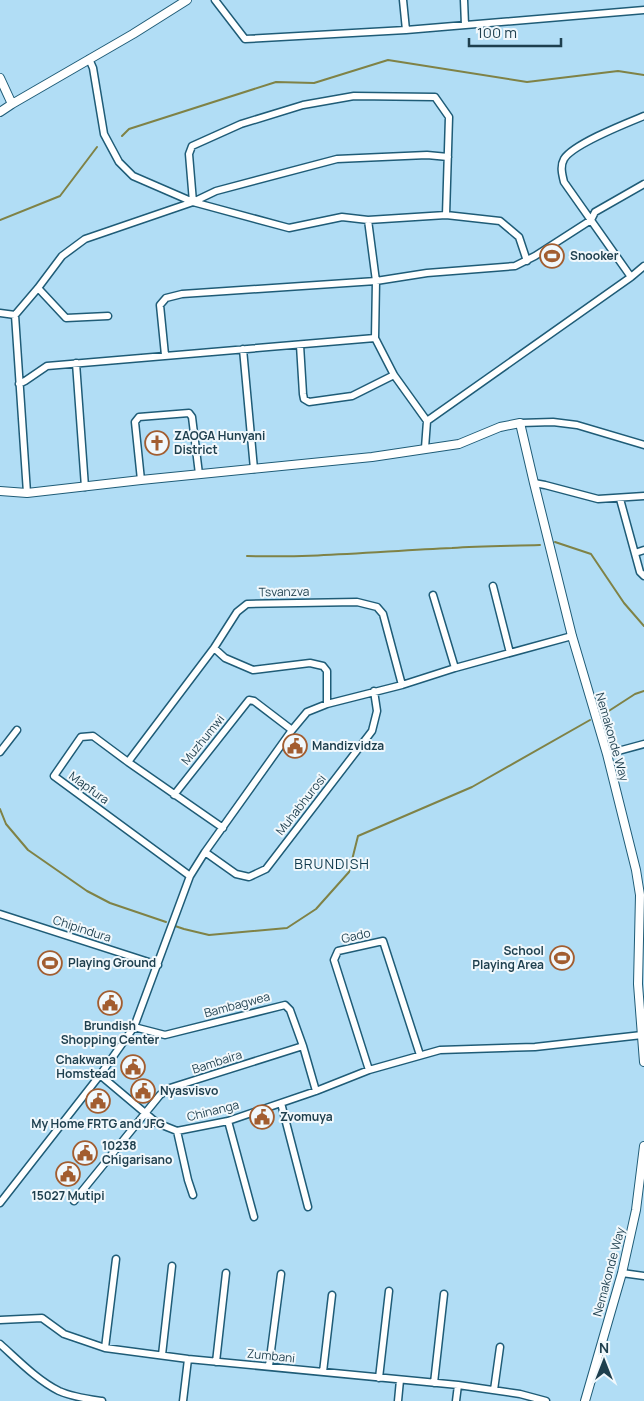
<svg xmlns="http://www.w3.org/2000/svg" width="644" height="1401" font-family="Manrope,sans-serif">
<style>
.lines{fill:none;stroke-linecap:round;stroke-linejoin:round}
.stream{stroke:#7f8246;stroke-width:2}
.minor-casing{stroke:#1f5c77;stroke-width:9}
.tertiary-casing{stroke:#1f5c77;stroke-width:10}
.minor{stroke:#fff;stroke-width:6}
.tertiary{stroke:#fff;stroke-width:8}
.labels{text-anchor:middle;stroke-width:4;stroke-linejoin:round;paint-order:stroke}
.poi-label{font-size:12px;font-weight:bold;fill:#1e3f4e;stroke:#f1f8fc;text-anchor:start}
.street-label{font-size:12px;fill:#1e3f4e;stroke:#f1f8fc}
.neighbourhood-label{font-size:14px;letter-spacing:1px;fill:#0e394c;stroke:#f1f8fc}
</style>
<rect width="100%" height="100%" fill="#b1ddf5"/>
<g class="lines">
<path class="stream" d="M122 136 129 129 276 82 314 83 388 60 527 82 618 71 644 75
M0 220 60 196 97 147
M555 542 591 554 624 603 644 626
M247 556C316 558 383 551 452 548 481 546 510 546 540 545
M601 716 635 694 644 691
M0 809 6 824 28 850 87 891 110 903 166 922
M175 926 184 929 209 935 287 928 316 909 349 872 358 836 472 787 590 720"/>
<g class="minor-casing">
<path id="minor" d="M215 0 245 39 406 30 644 10
M403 0 406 30
M464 0 465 25
M89 59 93 68 104 134 119 162 133 176 193 202 289 228 342 217 368 220 446 215 500 221 519 237 527 261
M193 202 189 154 192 146 241 124 303 105 354 96 435 97 449 117 446 215
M368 220 376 281 375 338 394 375 427 421
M631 277 644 266
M38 288 66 318 108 316
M0 313 15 315
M300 345 303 394 304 399 309 402 352 396 394 375
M243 349 254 469
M165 355 160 305 166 298 182 294 376 281 427 273 515 266 535 256 591 220 595 212 644 184
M76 363 85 487
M19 384 25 381 47 366 375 338
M520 423 553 422 577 425 644 445
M425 448 427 421 631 277 564 182C562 174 560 166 564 159 573 144 627 123 644 116
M141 480 135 422 139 417 189 413 192 417 199 474
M534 483 545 485 598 499 644 496
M27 493 15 315 38 288 62 256 85 239 193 202 216 191 337 159 427 155 448 157
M620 499 640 572 644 576
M635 553 644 550
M493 586 510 653
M433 595 455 668
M214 648 225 658 253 670 310 663 323 666 327 671V704
M0 752 17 730
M607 754 644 744
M128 762 214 648 237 612 247 604 357 602 377 607 383 614 402 685
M174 795 249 700 254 701 292 730
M205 852 236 874 249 877 266 869 372 731 377 711 374 691
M190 876 54 776 81 737 93 736 128 762 223 828
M0 914 158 965
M134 1027 165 1035 285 1005 290 1010 303 1046 316 1091
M369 1070 334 960 338 951 383 941 420 1055
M100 1075 157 1123 177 1131 228 1121 316 1091 369 1070 440 1050 535 1047 642 1035
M281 1103 308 1207
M228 1121 254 1217
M177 1131 188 1180 193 1195
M74 1201 160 1095 170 1088 303 1046
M0 1203 100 1075 134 1027 190 876 205 852 292 730 307 712 327 704 402 685 455 668 572 636
M622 1273 644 1276
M0 1320 42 1318 64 1334 105 1348 188 1359 458 1385 520 1394 546 1401
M0 1344C18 1360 37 1380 59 1391 72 1397 88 1399 102 1401
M105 1348 116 1259
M162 1355 172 1266
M216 1362 226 1273
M269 1366 281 1274
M323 1372 332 1295
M379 1378 389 1291
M434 1383 444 1294
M494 1390 500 1347
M183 1401 188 1359
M398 1401 400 1380
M456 1401 458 1385"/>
</g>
<g class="tertiary-casing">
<path id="tertiary" d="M0 78 12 104
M0 112 12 104 133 34 187 0
M0 491 27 493 141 480 372 457 459 444 500 427 520 423 534 483 572 636 607 754 636 870 640 895 638 984 644 1062
M585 1401 622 1273 636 1210 644 1146"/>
</g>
<use href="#minor" class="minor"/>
<use href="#tertiary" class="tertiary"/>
</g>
<defs>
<g id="stadium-ring" transform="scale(1.25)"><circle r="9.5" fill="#f1f8fc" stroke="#a25d30" stroke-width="1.5"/><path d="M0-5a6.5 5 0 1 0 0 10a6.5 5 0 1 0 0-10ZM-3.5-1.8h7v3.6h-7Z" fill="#a25d30"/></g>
<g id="church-ring" transform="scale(1.25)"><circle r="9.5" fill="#f1f8fc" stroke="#a25d30" stroke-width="1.5"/><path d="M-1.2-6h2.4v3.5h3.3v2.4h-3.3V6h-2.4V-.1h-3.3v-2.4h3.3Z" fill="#a25d30"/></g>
<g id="civic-ring" transform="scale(1.25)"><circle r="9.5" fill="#f1f8fc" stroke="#a25d30" stroke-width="1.5"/><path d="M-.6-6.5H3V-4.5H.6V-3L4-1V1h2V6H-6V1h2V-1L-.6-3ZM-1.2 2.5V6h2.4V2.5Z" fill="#a25d30"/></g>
</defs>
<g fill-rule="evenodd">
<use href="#stadium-ring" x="552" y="256"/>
<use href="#church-ring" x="157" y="443"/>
<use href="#civic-ring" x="295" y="746"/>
<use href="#stadium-ring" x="562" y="958"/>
<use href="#stadium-ring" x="50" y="963"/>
<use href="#civic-ring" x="110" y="1003"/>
<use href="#civic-ring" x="133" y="1067"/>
<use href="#civic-ring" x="143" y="1091"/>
<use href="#civic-ring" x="98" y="1101"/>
<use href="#civic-ring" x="262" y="1117"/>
<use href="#civic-ring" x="85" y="1153"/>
<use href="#civic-ring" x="68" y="1174"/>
</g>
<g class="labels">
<g class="poi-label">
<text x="570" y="260">Snooker</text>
<text x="174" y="440">ZAOGA Hunyani<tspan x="174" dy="14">District</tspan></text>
<text x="312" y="750">Mandizvidza</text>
<text x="544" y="955" text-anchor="end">School<tspan x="544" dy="14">Playing Area</tspan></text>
<text x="68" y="967">Playing Ground</text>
<text x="110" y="1030" text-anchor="middle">Brundish<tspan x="110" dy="14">Shopping Center</tspan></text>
<text x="116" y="1064" text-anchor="end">Chakwana<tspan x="116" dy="14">Homstead</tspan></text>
<text x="160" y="1095">Nyasvisvo</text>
<text x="280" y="1121">Zvomuya</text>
<text x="98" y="1128" text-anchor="middle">My Home FRTG and JFG</text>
<text x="102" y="1150">10238<tspan x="102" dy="14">Chigarisano</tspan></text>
<text x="68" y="1200" text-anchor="middle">15027 Mutipi</text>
</g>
<g class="street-label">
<text transform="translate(284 592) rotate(-1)" y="4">Tsvanzva</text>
<text transform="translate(612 737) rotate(74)" y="4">Nemakonde Way</text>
<text transform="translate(203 740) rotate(-51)" y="4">Muzhumwi</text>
<text transform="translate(89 788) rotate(36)" y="4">Mapfura</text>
<text transform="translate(301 805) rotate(-52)" y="4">Muhabhurosi</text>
<text transform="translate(82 929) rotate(18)" y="4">Chipindura</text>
<text transform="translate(356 936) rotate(-13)" y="4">Gado</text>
<text transform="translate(237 1005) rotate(-15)" y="4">Bambagwea</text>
<text transform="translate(217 1062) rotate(-18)" y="4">Bambaira</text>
<text transform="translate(213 1111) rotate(-14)" y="4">Chinanga</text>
<text transform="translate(609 1272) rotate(-75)" y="4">Nemakonde Way</text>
<text transform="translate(271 1356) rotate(6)" y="4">Zumbani</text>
</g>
<g class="neighbourhood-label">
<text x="332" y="869">BRUNDISH</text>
</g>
</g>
<g transform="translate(604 1361)" stroke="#f1f8fc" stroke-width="4" paint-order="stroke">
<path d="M0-4L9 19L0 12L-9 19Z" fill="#1e3f4e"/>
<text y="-8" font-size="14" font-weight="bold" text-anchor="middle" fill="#1e3f4e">N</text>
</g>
<path d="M469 38v8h92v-8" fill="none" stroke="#1e3f4e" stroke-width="2.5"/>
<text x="477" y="38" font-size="15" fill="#1e3f4e" stroke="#f1f8fc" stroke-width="4" paint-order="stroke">100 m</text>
</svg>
